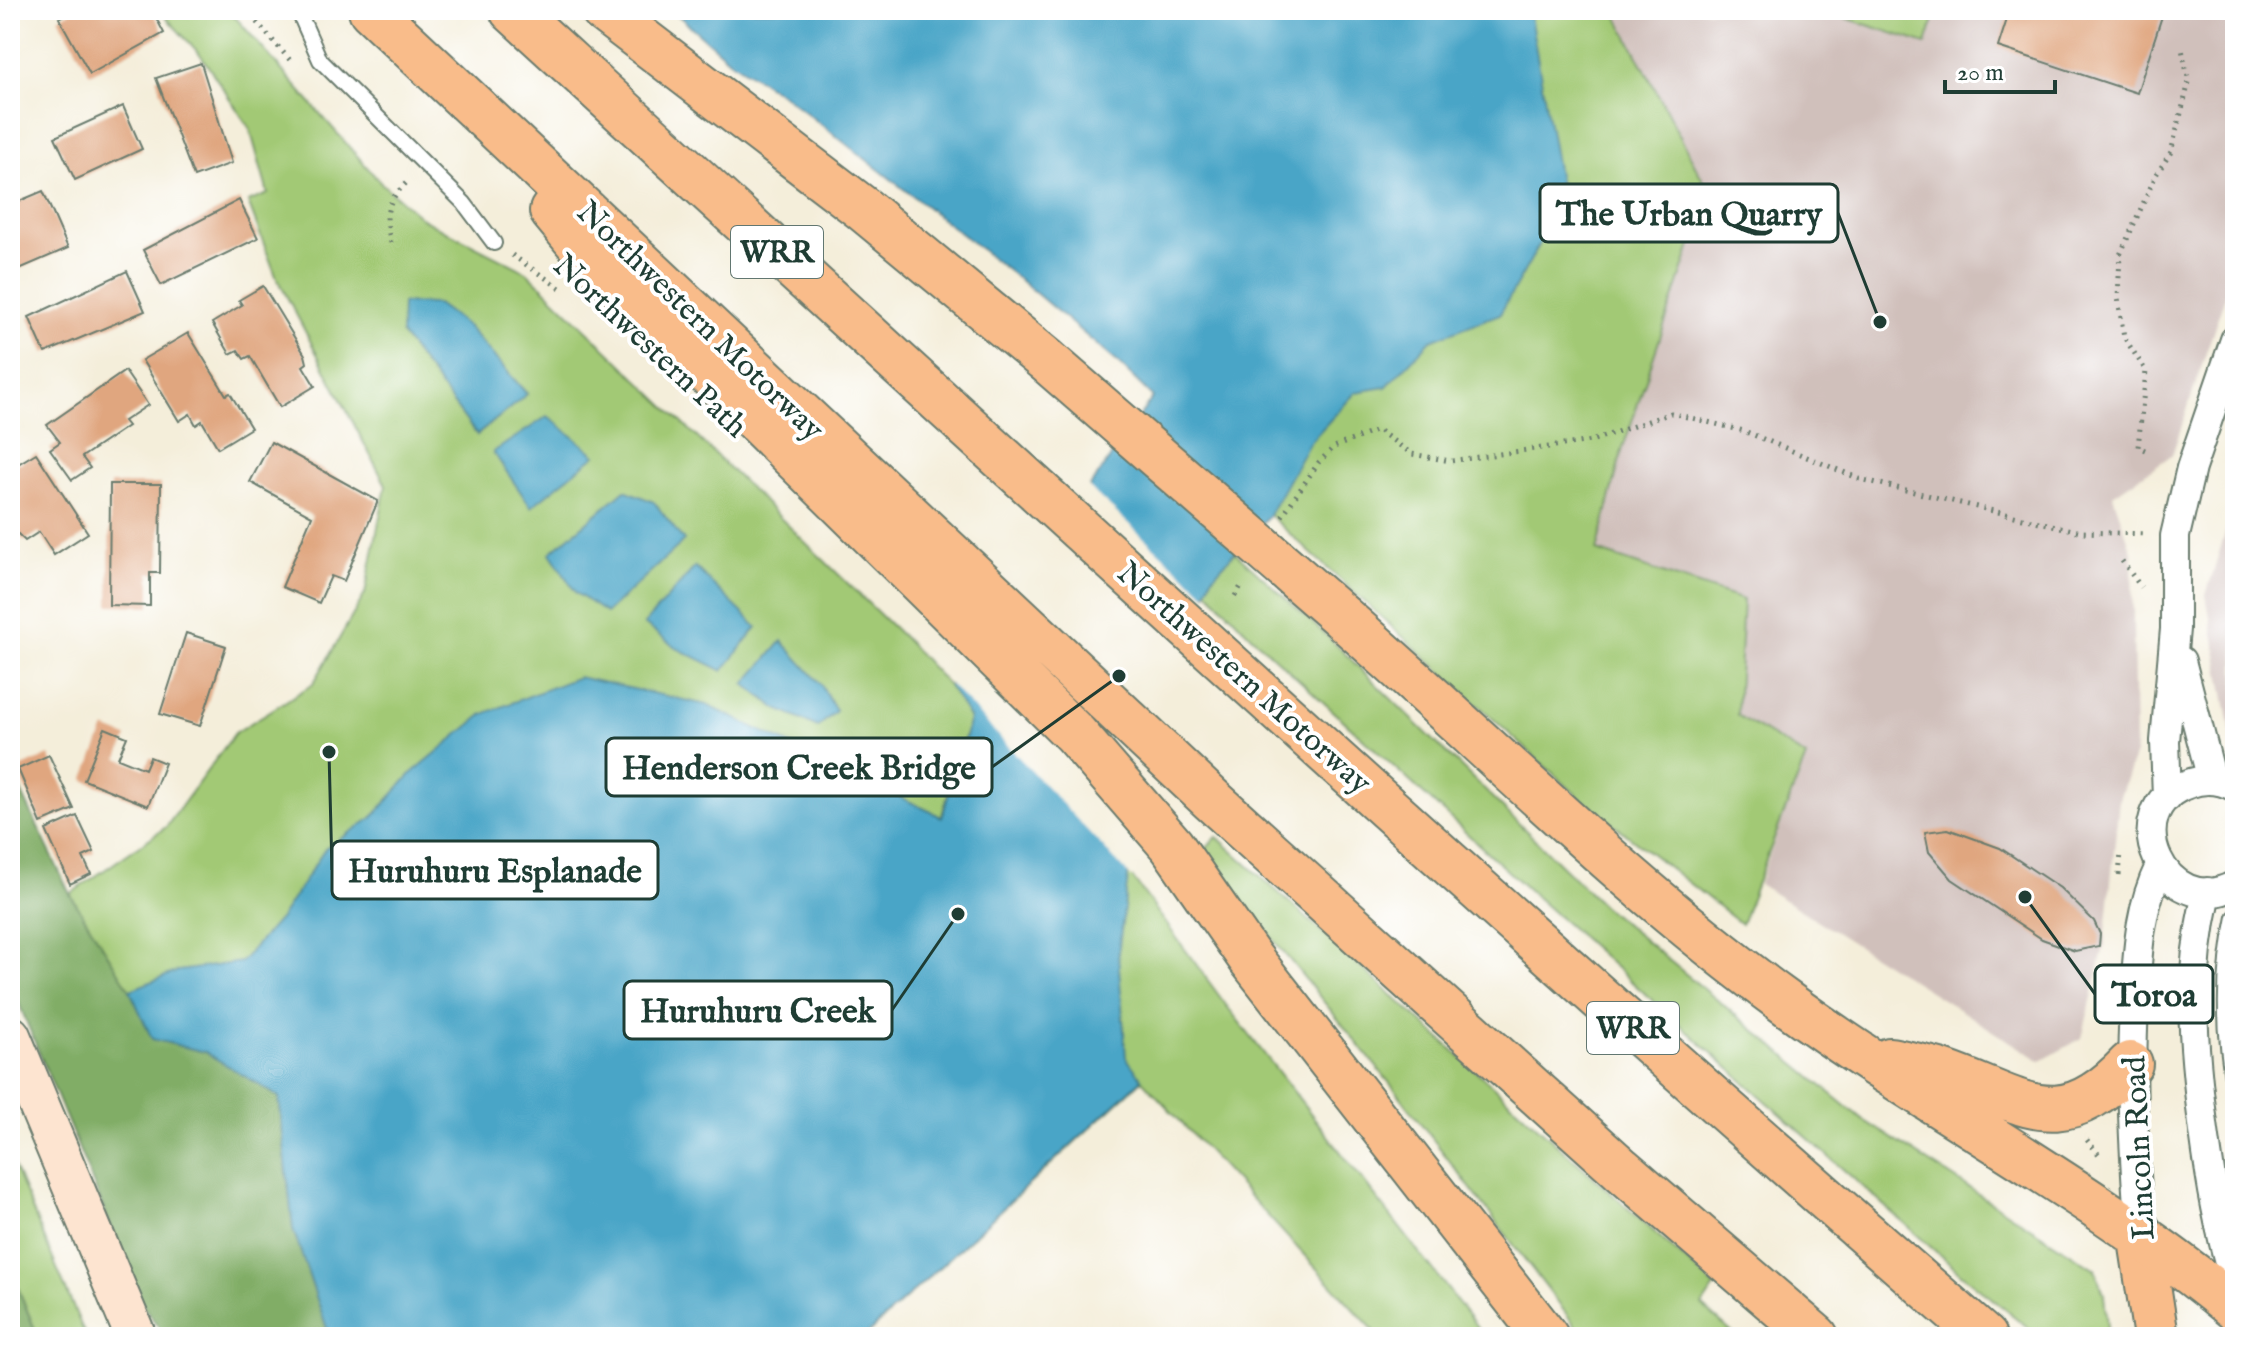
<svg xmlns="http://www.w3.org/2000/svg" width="2245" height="1347" font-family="'IM FELL English',serif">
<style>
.industrial{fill:#d0c0bb}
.green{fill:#a2c974;stroke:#608354;stroke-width:2;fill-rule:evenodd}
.forest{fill:#81ad66;stroke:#50754d;stroke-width:2}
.water{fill:#48a5c7;stroke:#34717e;stroke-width:2}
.pier{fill:#f4eeda}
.building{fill:#e0a67f}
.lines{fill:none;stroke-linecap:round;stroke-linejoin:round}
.service-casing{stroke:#6a7b6e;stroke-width:18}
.minor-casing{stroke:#6a7b6e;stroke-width:32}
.secondary-casing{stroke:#6a7b6e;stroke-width:44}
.primary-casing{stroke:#6a7b6e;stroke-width:48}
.motorway-casing{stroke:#6a7b6e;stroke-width:48}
.path{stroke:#6a7b6e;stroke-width:5;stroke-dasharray:2 6;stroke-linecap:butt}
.service{stroke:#fff;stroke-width:14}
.minor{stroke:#fff;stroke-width:28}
.secondary{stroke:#fde4d0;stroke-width:40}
.primary{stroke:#f9bc8a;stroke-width:44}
.motorway{stroke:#f9bc8a;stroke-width:44}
.motorway-bridge-casing{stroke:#6a7b6e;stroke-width:48;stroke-linecap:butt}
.motorway-bridge{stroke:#f9bc8a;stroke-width:44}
.labels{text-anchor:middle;stroke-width:8;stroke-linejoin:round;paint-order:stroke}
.shield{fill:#fff;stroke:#627771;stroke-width:2}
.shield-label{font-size:30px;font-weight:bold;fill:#1f3d34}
.street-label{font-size:32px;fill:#1f3d34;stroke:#fff}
.leader{fill:none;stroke:#1f3d34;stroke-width:3}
.callout-dot{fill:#1f3d34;stroke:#fff;stroke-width:3}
.callout{fill:#fff;stroke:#1f3d34;stroke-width:3}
.callout-label{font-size:34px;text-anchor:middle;font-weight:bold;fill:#1f3d34}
</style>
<rect width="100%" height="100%" fill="#fff"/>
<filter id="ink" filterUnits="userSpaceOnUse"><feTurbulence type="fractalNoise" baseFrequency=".0125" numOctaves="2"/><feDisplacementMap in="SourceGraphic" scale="16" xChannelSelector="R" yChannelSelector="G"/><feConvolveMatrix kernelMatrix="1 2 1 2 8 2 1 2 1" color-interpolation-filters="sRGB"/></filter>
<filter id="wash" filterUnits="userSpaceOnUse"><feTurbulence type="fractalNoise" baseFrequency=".006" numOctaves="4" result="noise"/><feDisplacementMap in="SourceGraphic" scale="32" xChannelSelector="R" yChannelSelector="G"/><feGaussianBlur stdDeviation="1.8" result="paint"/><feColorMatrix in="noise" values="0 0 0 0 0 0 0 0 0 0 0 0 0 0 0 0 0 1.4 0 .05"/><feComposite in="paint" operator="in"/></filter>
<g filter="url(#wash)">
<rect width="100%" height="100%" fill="#f4eeda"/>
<path class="industrial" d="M1614 10H1821L1926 44 1937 10H2235V266L2172 455 2113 495 2132 552 2135 754 2119 799 2105 943 2082 1038 2041 1061 1759 884 1806 757 1737 715 1743 600 1597 551 1622 451 1709 192Z
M2235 501V754L2206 595Z"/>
<path class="green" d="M159 10H229L381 183 424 220 527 272 904 638 949 686 970 719 941 818 330 1337 293 1229 152 1039 70 894 166 827 235 733 313 684 365 594 386 485 276 276 248 202 268 194 250 129 200 54ZM467 326 527 394 477 435 401 334Z
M1286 10H1614L1709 192 1622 451 1597 551 1743 600 1737 715 1806 757 1741 924 1580 798 1269 515 1243 444Z
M1821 10H1937L1926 44Z
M1235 552 1325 634 1603 906 1862 1119 2095 1269 2104 1294 2108 1337H2040L1960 1273 1536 897 1249 634 1207 590 1212 577Z
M1217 837 1715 1287 1702 1306 1737 1337H1584L1393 1087 1202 852Z
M1129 873 1226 1005 1485 1337H1380L1142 1080 864 1337H654Z
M10 1157 86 1337H38L10 1269Z"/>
<path class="forest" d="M10 768 70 894 130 990 152 1039 205 1052 279 1097 293 1229 330 1337H166L144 1307 10 982Z
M10 1269 38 1337H10Z"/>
<path class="water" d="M672 10H1529L1563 203 1500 314 1431 340 1386 387 1356 392 1309 443 1269 515 1212 577 1142 771 1118 954 1126 1057 1142 1079 864 1337H330L293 1229 279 1097 205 1052 152 1039 130 990 178 971 241 962 280 918 325 849 372 818 413 772 483 714 578 677 707 705 942 817 970 719 949 686 1153 397 1115 360 1019 279 786 97 729 60Z
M402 303 437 304 467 326 527 394 477 435 401 334Z
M548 416 596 455 531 507 493 452Z
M625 490 654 502 684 541 606 613 576 593 550 553Z
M695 567 757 627 723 671 678 649 644 624Z
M782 641 820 683 836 711 818 727 777 709 745 684Z"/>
<path class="pier" d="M1086 485 1209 597 1146 773 1132 878 947 681Z"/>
<g id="blocks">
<path class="building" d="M74 10H152L164 33 90 74 59 18Z
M2010 10H2164L2137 93 1998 47Z
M201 63 232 163 194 177 156 78Z
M123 106 142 149 75 180 55 137Z
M43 191 68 248 10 273V205Z
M239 200 258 238 161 285 143 250Z
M127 271 145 311 45 353 29 317Z
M263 286 305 355 307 363 303 366 315 386 280 407 250 356 244 359 238 350 230 354 212 323 242 305 239 300Z
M188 333 226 395 230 393 251 428 218 448 202 421 196 425 190 414 179 421 142 360Z
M125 371 148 405 124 421 128 426 82 457 90 468 72 480 50 449 60 442 47 425Z
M271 442 378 501 344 581 331 576 319 603 282 587 312 516 250 482Z
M36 453 88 533 54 555 39 532 25 541 10 526V459L13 457 18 464Z
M110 484H161L160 573H150V606L109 605Z
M186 633 226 646 200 726 160 714Z
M105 728 127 737 118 758 145 769 150 757 165 763 148 806 84 780Z
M49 755 74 809 41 823 18 769Z
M77 816 94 852 83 857 91 874 70 884 46 830Z
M1948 829 2000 848 2060 888 2094 921 2100 934 2099 946 2075 951 2042 939 1952 879 1929 852 1925 832Z"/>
</g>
</g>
<g filter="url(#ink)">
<use href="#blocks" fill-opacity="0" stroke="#6a7b6e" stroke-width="2"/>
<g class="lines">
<g class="service-casing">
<path id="service" d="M298 10 320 60 464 203 494 243
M2235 917C2222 975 2224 1037 2235 1094"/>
</g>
<g class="minor-casing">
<path id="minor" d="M2181 661 2212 780
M2235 787C2220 779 2203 778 2188 784 2114 809 2165 923 2235 885
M2167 797 2165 741 2175 629V536L2191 468 2235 340
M2207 892C2187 980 2192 1043 2204 1131 2211 1184 2219 1232 2235 1282
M2140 1233C2134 1152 2129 1073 2135 992 2138 947 2140 907 2160 866"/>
</g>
<g class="secondary-casing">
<path id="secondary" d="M10 1036 136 1337"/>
</g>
<g class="primary-casing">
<path id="primary" d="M2140 1233 2156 1337"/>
</g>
<g class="motorway-casing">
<path id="motorway" d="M371 10 1212 800 1621 1169 1816 1337
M512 10C999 456 1486 903 1984 1337
M603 10 862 208 1045 359
M552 211 590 257 1075 734 1172 846 1250 958 1546 1337
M1342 617C1489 746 1627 887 1785 1002 1932 1109 2095 1192 2235 1308
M1890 1060C1908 1064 1927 1067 1945 1073 2025 1101 2059 1139 2130 1064"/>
</g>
<path class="path" d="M246 10 290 60
M391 243C384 215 385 204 406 183
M512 255 560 288
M2145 450 2138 447 2146 371 2124 337 2118 299 2120 255 2156 175 2171 152 2189 82 2182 49
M1282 516 1319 462 1334 447 1378 430 1412 454 1450 461 1591 441 1671 413 1744 431 1860 479 2081 532 2146 534
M2122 561 2141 587
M1235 596 1243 583
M2119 875 2121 853
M2087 1140 2101 1157"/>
<use href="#service" class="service"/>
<use href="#minor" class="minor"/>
<use href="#secondary" class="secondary"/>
<use href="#primary" class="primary"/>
<use href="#motorway" class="motorway"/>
<g class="motorway-bridge-casing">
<path id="motorway-bridge" d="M1045 359 1342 617"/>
</g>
<use href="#motorway-bridge" class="motorway-bridge"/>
</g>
</g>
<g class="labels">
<g class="shield">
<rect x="731" y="226" width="92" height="52" rx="6"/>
<rect x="1587" y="1002" width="92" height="52" rx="6"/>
</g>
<g class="shield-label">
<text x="777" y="262">WRR</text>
<text x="1633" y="1038">WRR</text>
</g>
<g class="street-label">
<text transform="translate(701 320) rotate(44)" y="11">Northwestern Motorway</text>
<text transform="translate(651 345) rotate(43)" y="11">Northwestern Path</text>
<text transform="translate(1245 677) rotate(42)" y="11">Northwestern Motorway</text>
<text transform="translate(2138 1148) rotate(-93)" y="11">Lincoln Road</text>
</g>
</g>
<path class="leader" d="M1880 322L1838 213M1119 676L992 767M329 752L332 870M2025 897L2095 994M958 914L892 1010"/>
<g class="callout-dot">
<circle cx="1880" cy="322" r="8"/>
<circle cx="1119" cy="676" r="8"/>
<circle cx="329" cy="752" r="8"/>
<circle cx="2025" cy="897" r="8"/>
<circle cx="958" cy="914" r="8"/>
</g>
<g class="callout">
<rect x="1540" y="184" width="298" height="58" rx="8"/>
<rect x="606" y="738" width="386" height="58" rx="8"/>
<rect x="332" y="841" width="326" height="58" rx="8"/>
<rect x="2095" y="965" width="118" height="58" rx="8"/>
<rect x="624" y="981" width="268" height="58" rx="8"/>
</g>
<g class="callout-label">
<text x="1689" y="225">The Urban Quarry</text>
<text x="799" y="779">Henderson Creek Bridge</text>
<text x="495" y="882">Huruhuru Esplanade</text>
<text x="2154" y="1006">Toroa</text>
<text x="758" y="1022">Huruhuru Creek</text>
</g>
<rect width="2245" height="1347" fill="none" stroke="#fff" stroke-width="40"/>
<path d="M1945 80v12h110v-12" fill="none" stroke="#1f3d34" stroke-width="4"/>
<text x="1957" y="80" font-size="24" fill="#1f3d34" stroke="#ffffff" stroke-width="6" paint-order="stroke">20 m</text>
</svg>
